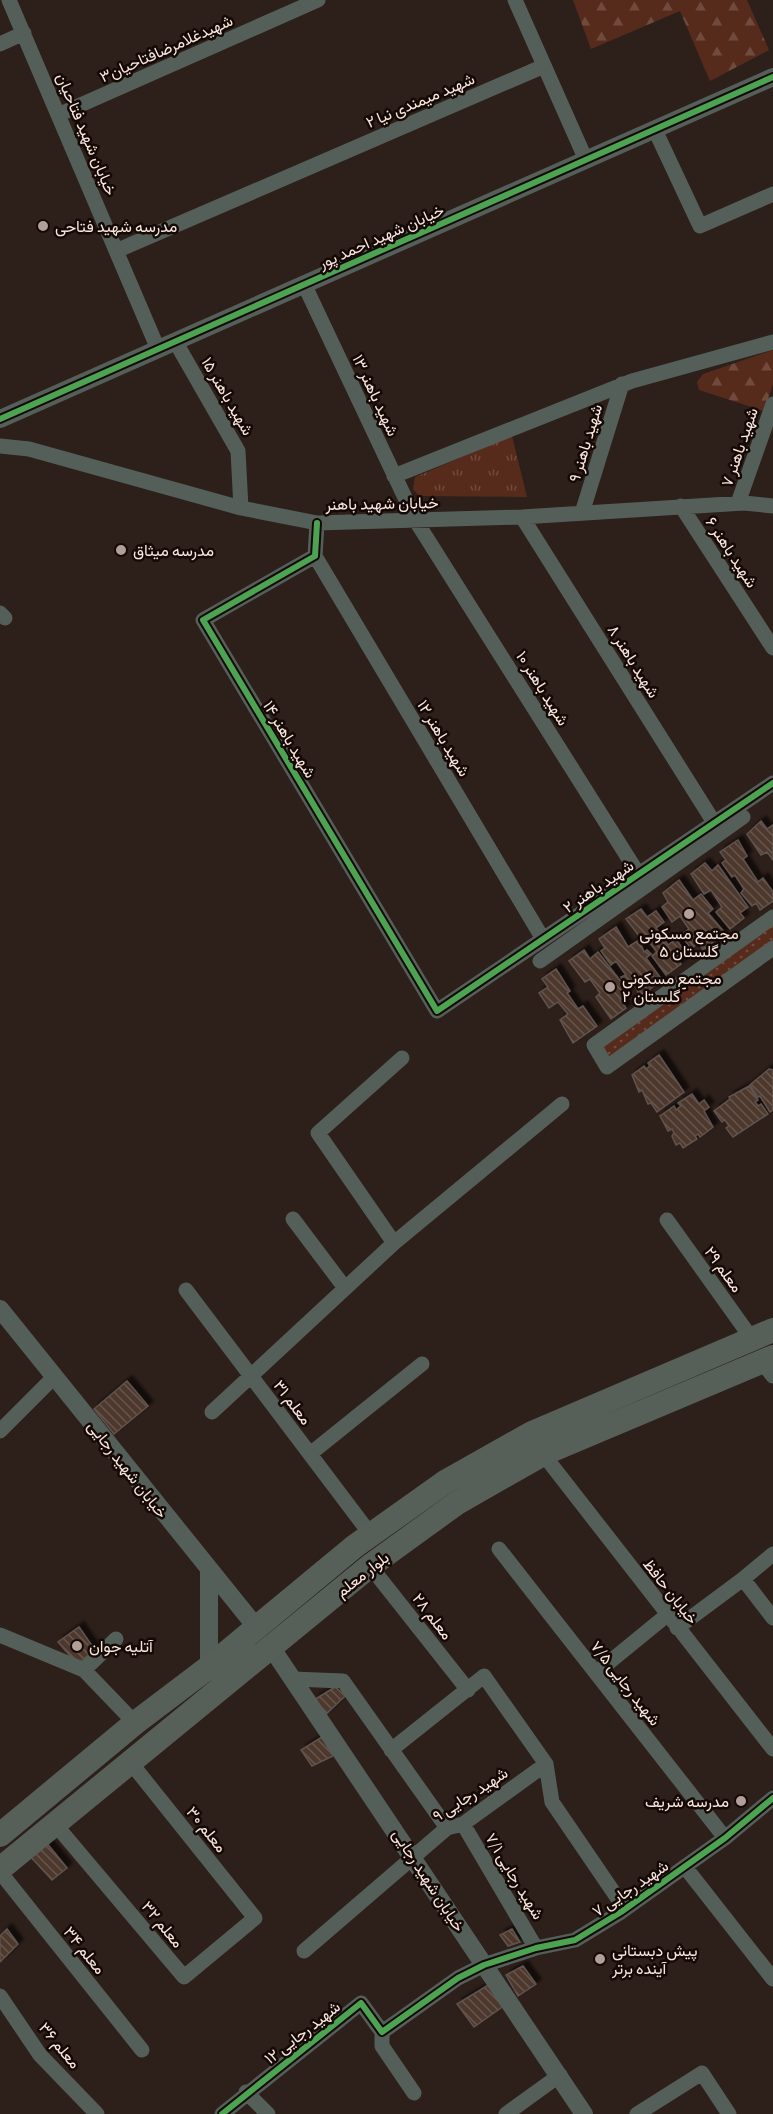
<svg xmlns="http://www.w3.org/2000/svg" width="773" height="2114" font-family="'Source Sans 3',Vazirmatn,sans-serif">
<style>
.grass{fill:url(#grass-dots)}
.forest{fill:url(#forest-firs)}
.park{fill:url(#park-tufts)}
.building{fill:url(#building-back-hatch);stroke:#5f534e;stroke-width:1.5;filter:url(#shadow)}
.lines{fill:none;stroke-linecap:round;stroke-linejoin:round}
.minor{stroke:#545f5a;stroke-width:15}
.tertiary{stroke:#545f5a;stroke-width:18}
.primary{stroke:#565f58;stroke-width:24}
.cycleway-casing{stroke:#150906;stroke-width:10}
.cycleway{stroke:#4ca352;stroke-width:6}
.poi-dot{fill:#b1a09a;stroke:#150906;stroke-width:2}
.labels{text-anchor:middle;stroke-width:5;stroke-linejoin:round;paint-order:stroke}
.street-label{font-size:16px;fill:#f8e6df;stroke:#150906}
.poi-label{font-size:16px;fill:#f8e6df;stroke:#150906;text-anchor:start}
</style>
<defs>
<pattern id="grass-dots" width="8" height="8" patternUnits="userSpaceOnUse" patternTransform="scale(1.5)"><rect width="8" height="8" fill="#572b1c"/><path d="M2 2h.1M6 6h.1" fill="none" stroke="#704a3d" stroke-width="1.8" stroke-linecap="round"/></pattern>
<pattern id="forest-firs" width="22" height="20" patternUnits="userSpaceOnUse" patternTransform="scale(1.5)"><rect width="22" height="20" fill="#572b1c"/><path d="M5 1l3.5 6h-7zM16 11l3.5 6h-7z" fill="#704a3d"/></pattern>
<pattern id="park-tufts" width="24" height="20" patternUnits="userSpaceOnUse" patternTransform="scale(1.5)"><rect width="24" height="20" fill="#572b1c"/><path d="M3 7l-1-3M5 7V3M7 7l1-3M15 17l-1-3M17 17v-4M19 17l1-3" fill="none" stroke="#704a3d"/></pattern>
<pattern id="building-back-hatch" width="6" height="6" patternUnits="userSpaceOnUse" patternTransform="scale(1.5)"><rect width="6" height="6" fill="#4e372e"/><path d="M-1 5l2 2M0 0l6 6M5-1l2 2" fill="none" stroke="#68544c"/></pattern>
<filter id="shadow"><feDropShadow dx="5" dy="-5" stdDeviation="1.5" flood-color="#0009"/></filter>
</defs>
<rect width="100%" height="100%" fill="#2d1f1a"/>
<path class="grass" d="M773 919V946L607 1064 596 1046Z"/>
<path class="forest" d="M573 0H747L769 50 710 81 680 11 591 49Z
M773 350V384L764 411 699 390 697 382 703 374Z"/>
<path class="park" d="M512 436 527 497 419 496 413 489 415 477Z"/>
<path class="building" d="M761 821 767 829 773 825V860L767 852 761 855 747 834Z
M738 840 747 856 743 859 758 882 763 878 773 892V901L760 910 756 903 752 906 741 893 744 889 735 875 732 877 722 863 726 860 720 852Z
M705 863 712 871 718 865 748 907 740 913 744 918 730 929 716 912 722 907 711 890 704 894 691 874Z
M679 880 693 900 701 894 713 909 708 913 725 933 703 950 699 942 691 949 681 935 689 929 680 916 672 922 662 907 668 902 663 893Z
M641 909 647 917 656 911 664 922 656 928 668 945 676 939 685 952 676 958 681 964 666 975 652 956 657 952 646 938 643 941 626 919Z
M616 927 628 947 639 940 644 952 647 950 651 954 646 958 662 980 640 996 635 986 630 990 621 977 626 975 616 961 611 965 601 951 605 948 599 939Z
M584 950 590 959 598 952 629 992 620 1000 626 1008 611 1019 596 997 600 993 590 979 585 982 569 961Z
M556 969 570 991 567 993 578 1009 583 1006 597 1026 573 1043 560 1020 568 1014 558 1002 549 1008 539 993 548 987 542 979Z
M659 1055 684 1092 657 1112 651 1103 648 1104 642 1090 639 1092 632 1075 644 1066 646 1069 650 1066 648 1063Z
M769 1069 773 1070V1110L770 1112 760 1096 758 1097 750 1085Z
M749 1086 758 1100 755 1102 758 1106 761 1104 768 1114 733 1137 726 1128 729 1126 725 1120 722 1122 714 1111 730 1099 729 1097Z
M692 1094 699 1104 704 1100 709 1107 704 1111 713 1127 700 1137 698 1134 695 1136 697 1139 683 1148 680 1143 676 1145 672 1136 674 1133 672 1129 668 1131 660 1116 674 1106 676 1110 681 1106 678 1103Z
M127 1381 148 1406 114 1434 94 1409Z
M79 1627 95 1650 77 1664 58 1642Z
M335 1687 345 1696 325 1715 314 1700Z
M322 1737 333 1756 312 1766 301 1750Z
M45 1841 67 1868 52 1880 29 1855Z
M7 1929 18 1944 0 1962V1936Z
M512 1929 520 1942 508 1946 500 1935Z
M523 1966 536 1984 518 1996 506 1975Z
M490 1984 505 2005 474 2027 457 2004Z"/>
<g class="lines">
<path class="minor" d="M9 0 158 349
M515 0 586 160
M0 44 24 33
M60 114 318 0
M655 130 700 226 773 194
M116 251 544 66
M304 284 416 521 639 875
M175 341 238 451 241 508
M0 446 29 449 241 508 317 523 522 517 744 503 773 506
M394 476 632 381 773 342
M738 503 773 404
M681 506 773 648
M582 513 622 384
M522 517 715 824
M317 523 315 556 203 620 437 1011 773 783
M315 556 543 939
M0 613 5 618
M773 917 594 1045 607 1067 773 948
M540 961 743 817
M293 1219 345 1288
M667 1220 752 1339
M394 1243 318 1133 402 1058
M186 1290 371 1535
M762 1362 773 1376
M212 1412 394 1243 562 1104
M0 1431 55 1376
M310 1454 422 1364
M543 1454 773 1749
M499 1549 725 1838
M370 1566 468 1690
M743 1579 773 1554
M677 1628 743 1579 773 1618
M0 1635 84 1670 135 1723
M84 1670 116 1639
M596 1673 667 1615
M293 1679 343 1681 447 1828
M391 1750 484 1676 546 1764 552 1802 625 1909
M55 1824 184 1977 255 1918 131 1763
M463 1824 536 1948
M685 1867 773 1979
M0 1872 142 2050
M304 1951 447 1828 463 1824 546 1764
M0 1996 40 2055 97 2114
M382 2032V2046L414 2093
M246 2092 268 2114
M222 2114 361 2003 382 2032 458 1978 484 1965 536 1948 575 1940 621 1912 725 1838 773 1798
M506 2114 560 2075
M637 2114 702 2073 729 2114"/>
<path class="tertiary" d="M0 419 773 77
M0 1309 257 1628
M271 1647 584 2114
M209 1667V1570"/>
<path class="primary" d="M0 1835 135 1723 209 1667 355 1546 445 1482 532 1433 773 1330
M0 1869 370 1566 457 1503 543 1454 773 1357"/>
<g class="cycleway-casing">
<path id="cycleway" d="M0 419 773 77
M317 523 315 556 203 620 437 1011 773 783
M222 2114 361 2003 382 2032 458 1978 484 1965 536 1948 575 1940 621 1912 725 1838 773 1798"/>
</g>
<use href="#cycleway" class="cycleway"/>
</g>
<g class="poi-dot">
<circle cx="43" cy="226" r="6"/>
<circle cx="121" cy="550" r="6"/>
<circle cx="689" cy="914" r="6"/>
<circle cx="610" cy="987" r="6"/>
<circle cx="77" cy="1646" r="6"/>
<circle cx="741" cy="1801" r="6"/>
<circle cx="600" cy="1959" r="6"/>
</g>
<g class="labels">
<g class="street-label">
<text transform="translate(166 48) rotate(-24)" y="6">شهیدغلامرضافتاحیان۳</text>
<text transform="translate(420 100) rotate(-23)" y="6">شهید میمندی نیا ۲</text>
<text transform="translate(87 134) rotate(67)" y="6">خیابان شهید فتاحیان</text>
<text transform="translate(381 236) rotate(-24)" y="6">خیابان شهید احمد پور</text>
<text transform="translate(376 395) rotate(65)" y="6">شهید باهنر ۱۳</text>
<text transform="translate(228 396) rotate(60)" y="6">شهید باهنر ۱۵</text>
<text transform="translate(585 443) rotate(-73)" y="6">شهید باهنر ۹</text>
<text transform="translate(739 447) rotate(-71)" y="6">شهید باهنر ۷</text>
<text transform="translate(382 503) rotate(-1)" y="6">خیابان شهید باهنر</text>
<text transform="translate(732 552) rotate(57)" y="6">شهید باهنر ۶</text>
<text transform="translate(634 661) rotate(58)" y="6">شهید باهنر ۸</text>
<text transform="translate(543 688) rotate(58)" y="6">شهید باهنر ۱۰</text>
<text transform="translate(444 738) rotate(59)" y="6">شهید باهنر ۱۲</text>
<text transform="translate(290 739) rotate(59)" y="6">شهید باهنر ۱۴</text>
<text transform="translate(598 886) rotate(-34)" y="6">شهید باهنر ۲</text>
<text transform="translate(724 1269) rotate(54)" y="6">معلم ۲۹</text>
<text transform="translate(293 1402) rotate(53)" y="6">معلم ۳۱</text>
<text transform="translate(128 1469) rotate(52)" y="6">خیابان شهید رجایی</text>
<text transform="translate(362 1574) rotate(-38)" y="6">بلوار معلم</text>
<text transform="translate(671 1591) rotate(52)" y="6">خیابان حافظ</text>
<text transform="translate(433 1616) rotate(52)" y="6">معلم ۲۸</text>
<text transform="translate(626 1683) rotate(52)" y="6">شهید رجایی ۷/۵</text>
<text transform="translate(470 1794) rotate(-33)" y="6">شهید رجایی ۹</text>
<text transform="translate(207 1829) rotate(51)" y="6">معلم ۳۰</text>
<text transform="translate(515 1876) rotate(59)" y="6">شهید رجایی ۷/۱</text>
<text transform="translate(429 1880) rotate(57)" y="6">خیابان شهید رجایی</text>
<text transform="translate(630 1888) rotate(-34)" y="6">شهید رجایی ۷</text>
<text transform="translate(163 1924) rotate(50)" y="6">معلم ۳۲</text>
<text transform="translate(85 1950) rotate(51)" y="6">معلم ۳۴</text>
<text transform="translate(302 2032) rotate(-38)" y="6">شهید رجایی ۱۲</text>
<text transform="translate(60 2045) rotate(50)" y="6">معلم ۳۶</text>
</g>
<g class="poi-label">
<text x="55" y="232">مدرسه شهید فتاحی</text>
<text x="133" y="556">مدرسه میثاق</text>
<text x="689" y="939" text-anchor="middle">مجتمع مسکونی<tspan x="689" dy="18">گلستان ۵</tspan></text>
<text x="622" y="984">مجتمع مسکونی<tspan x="622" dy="18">گلستان ۲</tspan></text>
<text x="89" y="1652">آتلیه جوان</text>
<text x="729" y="1807" text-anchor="end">مدرسه شریف</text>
<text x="612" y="1956">پیش دبستانی<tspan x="612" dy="18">آینده برتر</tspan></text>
</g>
</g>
</svg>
